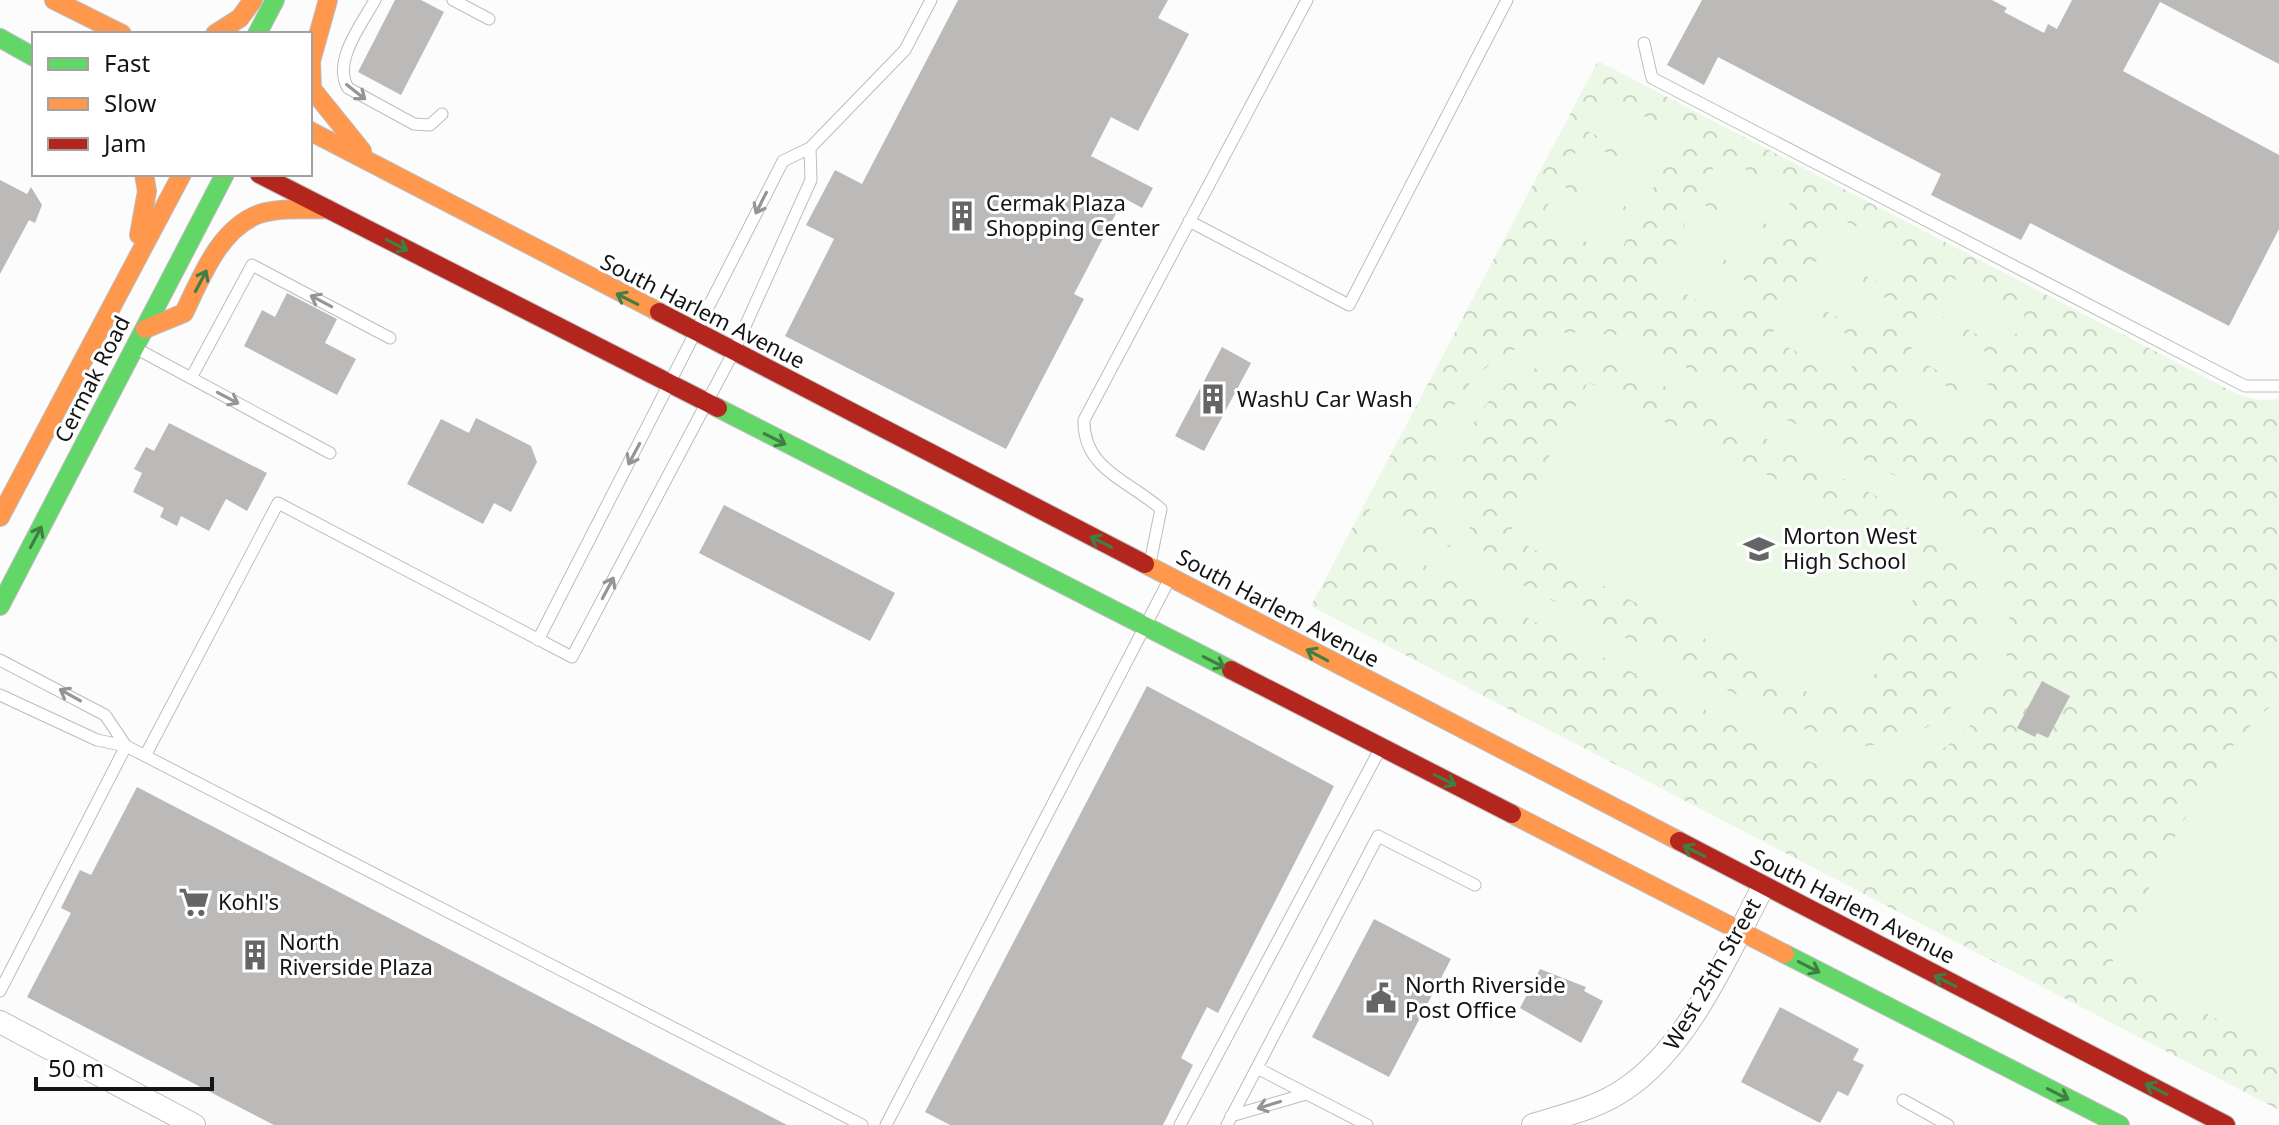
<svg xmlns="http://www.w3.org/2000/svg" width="2279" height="1125" font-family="'Noto Sans',sans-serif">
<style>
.park{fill:url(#park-crowns)}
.pitch{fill:#eaf8e5;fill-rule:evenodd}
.building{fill:#bbbab9}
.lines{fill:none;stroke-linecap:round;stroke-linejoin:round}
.lane-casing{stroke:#bdbdbf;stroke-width:13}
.street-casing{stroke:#bdbdbf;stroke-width:24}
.fast-casing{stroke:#bdbdbf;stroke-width:20}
.slow-casing{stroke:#bdbdbf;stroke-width:20}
.jam-casing{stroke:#bdbdbf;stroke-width:20}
.lane{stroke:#fff;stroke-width:11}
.street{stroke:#fff;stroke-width:22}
.fast{stroke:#63d668;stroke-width:18}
.slow{stroke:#ff974d;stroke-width:18}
.jam{stroke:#b3261e;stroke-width:18}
.oneway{stroke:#959596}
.oneway2{stroke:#3f7f43}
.labels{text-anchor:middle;stroke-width:6;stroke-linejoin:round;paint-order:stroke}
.poi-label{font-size:22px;fill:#141416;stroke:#fff;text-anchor:start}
.street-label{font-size:22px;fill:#141416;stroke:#fff}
</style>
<defs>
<pattern id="park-crowns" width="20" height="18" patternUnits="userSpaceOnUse" patternTransform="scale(2)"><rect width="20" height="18" fill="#eaf8e5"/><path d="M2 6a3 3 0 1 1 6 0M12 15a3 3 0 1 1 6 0" fill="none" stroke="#c8d4c4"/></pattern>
</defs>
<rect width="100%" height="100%" fill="#fcfcfd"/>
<path class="park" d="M1598 61 2237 394 2257 400 2279 399V1110L1311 606Z"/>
<path class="pitch" d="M1605 96 1681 135 1663 170 1587 131Z
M1582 140 1658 179 1640 214 1564 174Z
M1720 156 1795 195 1776 229 1701 190Z
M1559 184 1635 223 1617 258 1541 218Z
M1697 201 1772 241 1755 275 1679 236Z
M1834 215 1909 255 1891 289 1816 250Z
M1674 244 1750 283 1731 318 1656 278Z
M1812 260 1887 299 1869 334 1793 294Z
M1949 276 2025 316 2007 350 1932 311Z
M1788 304 1864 343 1846 378 1770 338Z
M1926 320 2001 360 1983 394 1908 355Z
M1569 332 1620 335 1643 345 1932 495C2101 603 1967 842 1787 752L1359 531 1371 508 1451 548C1405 447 1461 349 1569 332ZM1592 358 1637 372 1915 516C2043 591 1979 766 1833 744L1528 588C1407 522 1456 356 1592 358Z
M1904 364 1979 403 1961 438 1885 398Z
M1588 382 1933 561 1853 716 1508 536Z
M2279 699V1051L2111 965C2157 877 2200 762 2279 699Z"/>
<path class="building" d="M395 0H421L444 12 401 95 358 72Z
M958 0H1168L1158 18 1189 34 1138 131 1111 117 1091 156 1153 188 1142 208 1124 198 1074 294 1084 299 1006 449 785 336 834 239 806 225 835 170 862 184Z
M1702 0H1992L2007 8 2004 12 2044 33 2048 24 2057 29 2072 0H2279V64L2160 2 2123 71 2279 155V229L2229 326 2030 223 2021 240 1931 195 1941 174 1718 57 1704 85 1667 65Z
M0 180 27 194 31 187 42 205 35 223 29 220 0 274Z
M287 293 337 319 325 343 356 359 337 395 244 346 262 310 275 317Z
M1222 347 1251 363 1204 451 1175 436Z
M476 418 531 446 537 462 511 512 494 503 483 524 407 484 441 419 469 433Z
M169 423 267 473 247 511 226 499 209 531 181 516 177 526 160 517 164 508 133 492 142 473 134 469 146 447 154 451Z
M724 505 895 593 870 641 699 553Z
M2042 681 2070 696 2048 738 2037 733 2035 737 2017 728Z
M1147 686 1334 786 1218 1013 1207 1007 1181 1058 1193 1065 1163 1125H950L925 1112Z
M137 787 787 1125H274L27 997 71 913 61 908 80 870 91 875Z
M1374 919 1451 959 1389 1077 1312 1037Z
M1540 969 1586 987 1584 991 1603 1001 1581 1043 1520 1008Z
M1780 1007 1859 1049 1853 1060 1864 1065 1848 1096 1838 1091 1820 1123 1741 1082Z"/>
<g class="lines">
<g class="lane-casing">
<path id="lane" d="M375 0C362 24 332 61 348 88L414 124 430 125 442 114
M453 0 489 19
M1644 43 1652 78 2245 386H2279
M1189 221 1349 305 1507 0
M139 350 330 453
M191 378 252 265 390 338
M1150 563 1161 509C1128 480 1083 469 1084 420L1307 0
M538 640 783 161 810 148 905 50 931 0
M0 660 105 715 126 746
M0 695 97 740 126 746 862 1125
M145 756 278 503 572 657 733 353 811 180 810 148
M0 991 126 746
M1257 1068 1367 1125
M1903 1100 1948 1125
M1231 1116 1306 1094
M886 1125 1168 582
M1180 1125 1379 751
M1227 1125 1378 836 1475 885"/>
</g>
<g class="street-casing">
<path id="street" d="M0 1022 194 1125
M1533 1125C1564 1115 1598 1108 1625 1089 1689 1047 1728 953 1763 887"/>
</g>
<g class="fast-casing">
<path id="fast" d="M257 34 275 0
M0 38 34 57
M718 408 1231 670
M0 606 225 174
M1785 954 2120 1125"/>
</g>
<g class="slow-casing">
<path id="slow" d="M54 0 122 34
M328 0 311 61 312 89 362 151
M215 34 240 18 253 0
M310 131 659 312
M139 235 147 191 144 174
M145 329 184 313C201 278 219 229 259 214 280 207 306 210 328 209
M0 517 182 174
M1145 564 1679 841
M1512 814 1785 954"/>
</g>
<g class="jam-casing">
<path id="jam" d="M259 174 718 408
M659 312 1145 564
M1231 670 1512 814
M1679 841 2226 1125"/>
</g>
<use href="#lane" class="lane"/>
<use href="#street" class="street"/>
<use href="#fast" class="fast"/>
<use href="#slow" class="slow"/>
<use href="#jam" class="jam"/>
</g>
<defs><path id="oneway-shaft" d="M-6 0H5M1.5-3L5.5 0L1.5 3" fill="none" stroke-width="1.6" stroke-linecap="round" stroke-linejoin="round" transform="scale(2)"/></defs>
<g class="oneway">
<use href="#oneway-shaft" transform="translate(356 92) rotate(38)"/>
<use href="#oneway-shaft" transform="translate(761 203) rotate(117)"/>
<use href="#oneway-shaft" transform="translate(321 301) rotate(-152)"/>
<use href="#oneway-shaft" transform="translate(228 398) rotate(28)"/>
<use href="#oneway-shaft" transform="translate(634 454) rotate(118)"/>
<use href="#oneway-shaft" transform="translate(608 588) rotate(-62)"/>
<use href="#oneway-shaft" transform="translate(70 695) rotate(-151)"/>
<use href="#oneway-shaft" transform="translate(1269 1105) rotate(163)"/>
</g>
<g class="oneway2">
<use href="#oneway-shaft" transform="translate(397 245) rotate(27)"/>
<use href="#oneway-shaft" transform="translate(201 281) rotate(-62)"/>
<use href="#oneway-shaft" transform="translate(627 299) rotate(-153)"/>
<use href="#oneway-shaft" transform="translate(775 439) rotate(27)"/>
<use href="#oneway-shaft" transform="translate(36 537) rotate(-62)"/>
<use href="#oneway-shaft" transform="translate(1101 542) rotate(-153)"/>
<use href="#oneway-shaft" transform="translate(1317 655) rotate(-152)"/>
<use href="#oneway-shaft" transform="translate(1214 662) rotate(27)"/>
<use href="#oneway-shaft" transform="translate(1445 780) rotate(27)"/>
<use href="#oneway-shaft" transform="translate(1694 851) rotate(-153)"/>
<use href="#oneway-shaft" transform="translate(1809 967) rotate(27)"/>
<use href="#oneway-shaft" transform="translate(1945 981) rotate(-153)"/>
<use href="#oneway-shaft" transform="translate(2156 1089) rotate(-153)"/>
<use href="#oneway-shaft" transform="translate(2058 1094) rotate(27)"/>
</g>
<defs>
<g id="building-bare" transform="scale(2.4)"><path d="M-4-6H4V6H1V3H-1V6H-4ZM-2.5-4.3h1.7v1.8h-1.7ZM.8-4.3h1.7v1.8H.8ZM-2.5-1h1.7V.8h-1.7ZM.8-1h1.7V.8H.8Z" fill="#656567" stroke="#fff" stroke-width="2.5" paint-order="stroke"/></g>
<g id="school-bare" transform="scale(2.4)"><path d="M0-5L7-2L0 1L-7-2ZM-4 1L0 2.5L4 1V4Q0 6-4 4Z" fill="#656567" stroke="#fff" stroke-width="2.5" paint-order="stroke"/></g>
<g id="supermarket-bare" transform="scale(2.4)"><path d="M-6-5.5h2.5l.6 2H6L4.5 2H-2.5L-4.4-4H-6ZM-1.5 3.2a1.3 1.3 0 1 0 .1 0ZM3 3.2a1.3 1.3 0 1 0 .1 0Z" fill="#656567" stroke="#fff" stroke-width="2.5" paint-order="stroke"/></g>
<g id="civic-bare" transform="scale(2.4)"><path d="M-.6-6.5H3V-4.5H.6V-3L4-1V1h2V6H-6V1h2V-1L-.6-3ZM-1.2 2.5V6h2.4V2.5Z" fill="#656567" stroke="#fff" stroke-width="2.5" paint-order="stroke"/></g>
</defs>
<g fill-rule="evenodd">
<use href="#building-bare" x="962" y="216"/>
<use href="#building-bare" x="1213" y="399"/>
<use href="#school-bare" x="1759" y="549"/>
<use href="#supermarket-bare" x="194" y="902"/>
<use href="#building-bare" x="255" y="955"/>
<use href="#civic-bare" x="1381" y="998"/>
</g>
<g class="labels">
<g class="poi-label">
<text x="986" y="211">Cermak Plaza<tspan x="986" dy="25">Shopping Center</tspan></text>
<text x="1237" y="407">WashU Car Wash</text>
<text x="1783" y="544">Morton West<tspan x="1783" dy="25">High School</tspan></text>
<text x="218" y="910">Kohl's</text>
<text x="279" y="950">North<tspan x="279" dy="25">Riverside Plaza</tspan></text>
<text x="1405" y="993">North Riverside<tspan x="1405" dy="25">Post Office</tspan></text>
</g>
<g class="street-label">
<text transform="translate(703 311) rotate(27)" y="8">South Harlem Avenue</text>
<text transform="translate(92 379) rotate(-63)" y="8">Cermak Road</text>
<text transform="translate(1278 608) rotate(28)" y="8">South Harlem Avenue</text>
<text transform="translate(1853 906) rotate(27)" y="8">South Harlem Avenue</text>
<text transform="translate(1712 974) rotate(-60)" y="8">West 25th Street</text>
</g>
</g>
<rect x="32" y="32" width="280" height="144" fill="#ffffff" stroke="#a1a1a2" stroke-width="2"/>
<rect x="48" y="58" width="40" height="12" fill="#63d668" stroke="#a1a1a2" stroke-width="2"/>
<text x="104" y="72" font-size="24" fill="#141416">Fast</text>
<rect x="48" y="98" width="40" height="12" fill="#ff974d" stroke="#a1a1a2" stroke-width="2"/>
<text x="104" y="112" font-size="24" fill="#141416">Slow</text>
<rect x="48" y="138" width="40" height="12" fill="#b3261e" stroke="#a1a1a2" stroke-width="2"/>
<text x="104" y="152" font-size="24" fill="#141416">Jam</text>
<path d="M36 1077v12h176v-12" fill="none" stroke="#141416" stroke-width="4"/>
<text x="48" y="1077" font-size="24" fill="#141416" stroke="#ffffff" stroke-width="6" paint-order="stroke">50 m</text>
</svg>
